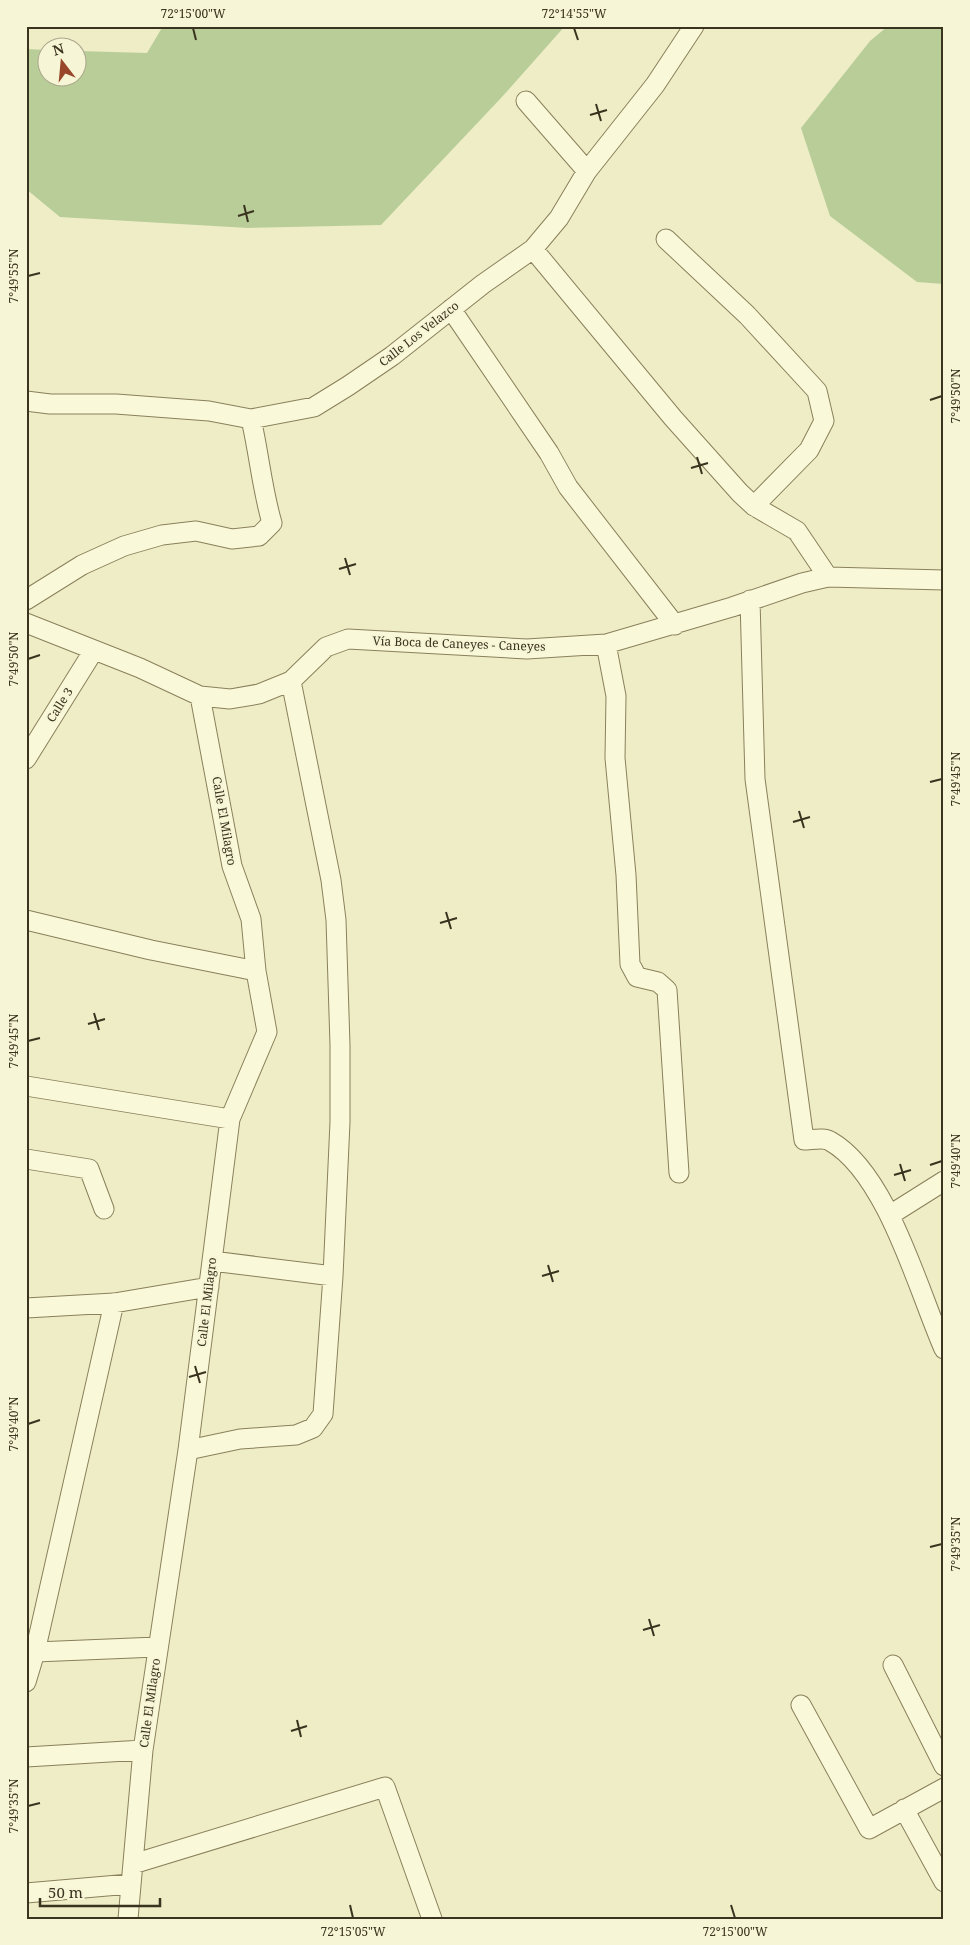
<svg xmlns="http://www.w3.org/2000/svg" width="970" height="1945" font-family="'Noto Serif',serif">
<style>
.green{fill:#b9cd99}
.lines{fill:none;stroke-linecap:round;stroke-linejoin:round}
.minor-casing{stroke:#8a805b;stroke-width:21}
.minor{stroke:#f9f8d9;stroke-width:19}
.ticks{fill:none;stroke:#3a331f;stroke-width:2}
.labels{text-anchor:middle;stroke-width:4;stroke-linejoin:round;paint-order:stroke}
.street-label{font-size:12px;fill:#3a331f;stroke:#f6f5d5}
.neatline{fill:none;stroke:#3a331f;stroke-width:2}
.ticks-label{font-size:12px;text-anchor:middle;fill:#3a331f}
</style>
<rect width="100%" height="100%" fill="#eeedc6"/>
<path class="green" d="M163 26H565L501 98 381 225 248 228 60 217 26 189V49L47 50 48 78H78V51L147 53Z
M888 26H944V284L917 282 830 216 801 128 870 41Z"/>
<g class="lines">
<g class="minor-casing">
<path id="minor" d="M526 101 587 171
M666 239 747 315 817 391 824 421 809 450 754 506
M533 249 673 418 740 493 754 506 797 531 828 577
M451 309 549 453 568 487 675 625
M26 401 50 404H116L209 411 251 419 314 407 348 386 392 356 483 284 533 249 559 218 587 171 655 85 694 26
M26 600 82 565 124 546 162 535 196 531 232 539 259 536 272 523C262 489 259 453 251 419
M750 600 755 779 804 1140C811 1140 824 1137 830 1141 887 1173 918 1290 944 1349
M26 623 140 668 200 696 230 699 259 694 291 681 326 647 348 639 527 649 606 644 732 607 802 583 828 577 944 580
M606 644 616 696 615 758 626 875 630 964 637 977 658 982 667 990 679 1173
M26 759 94 650
M26 920 151 950 256 971
M26 1086 230 1119
M26 1159 89 1169 104 1209
M890 1215 944 1181
M212 1261 333 1276
M114 1303 35 1652 157 1647
M26 1308 114 1303 209 1287
M188 1450 240 1439 296 1435 313 1428 323 1414 333 1276 340 1122V1045L336 920 331 880 291 681
M893 1665 944 1766
M26 1682 35 1652
M801 1705 869 1829 944 1788
M26 1757 143 1750
M904 1809 944 1882
M133 1864 385 1787 432 1919
M26 1893 130 1884
M128 1919 143 1750 188 1450 230 1119 267 1032 256 971 251 919 232 866 200 696"/>
</g>
<use href="#minor" class="minor"/>
</g>
<path class="ticks" d="M193 28 196 40M574 28 578 40M596 104 601 121M590 115 607 110M244 205 248 222M238 216 254 211M28 276 40 273M930 400 942 396M697 457 702 474M691 468 708 463M345 558 350 575M339 569 356 564M28 659 40 655M930 782 942 779M799 811 804 828M793 822 810 817M446 912 451 929M440 923 457 918M94 1013 99 1030M88 1024 105 1019M28 1041 40 1038M900 1164 905 1181M930 1165 942 1161M894 1175 911 1170M548 1265 553 1282M542 1276 559 1271M195 1366 200 1383M189 1377 206 1372M28 1424 40 1420M930 1547 942 1544M649 1619 654 1636M643 1630 660 1625M297 1720 301 1737M291 1731 307 1726M28 1806 40 1803M350 1905 353 1918M731 1905 735 1918"/>
<g class="labels">
<g class="street-label">
<text transform="translate(419 334) rotate(-38)" y="4">Calle Los Velazco</text>
<text transform="translate(459 644) rotate(2)" y="4">Vía Boca de Caneyes - Caneyes</text>
<text transform="translate(60 705) rotate(-58)" y="4">Calle 3</text>
<text transform="translate(224 821) rotate(80)" y="4">Calle El Milagro</text>
<text transform="translate(207 1302) rotate(-83)" y="4">Calle El Milagro</text>
<text transform="translate(150 1703) rotate(-82)" y="4">Calle El Milagro</text>
</g>
</g>
<rect width="970" height="1945" fill="none" stroke="#f6f5d5" stroke-width="55"/>
<g transform="translate(62 62) rotate(344)"><circle r="24" fill="#f6f5d5" stroke="#aba78c"/>
<path d="M0-4L9 19L0 12L-9 19Z" fill="#99472b"/>
<text y="-8" font-size="14" font-weight="bold" text-anchor="middle" fill="#3a331f">N</text>
</g>
<path d="M40 1898v8h120v-8" fill="none" stroke="#3a331f" stroke-width="2.5"/>
<text x="48" y="1898" font-size="15" fill="#3a331f" stroke="#f6f5d5" stroke-width="4" paint-order="stroke">50 m</text>
<rect x="28" y="28" width="914" height="1890" class="neatline"/>
<g class="ticks-label">
<text x="193" y="18">72°15'00"W</text>
<text x="574" y="18">72°14'55"W</text>
<text transform="translate(14 276) rotate(-90)" y="4">7°49'55"N</text>
<text transform="translate(956 396) rotate(-90)" y="4">7°49'50"N</text>
<text transform="translate(14 659) rotate(-90)" y="4">7°49'50"N</text>
<text transform="translate(956 779) rotate(-90)" y="4">7°49'45"N</text>
<text transform="translate(14 1041) rotate(-90)" y="4">7°49'45"N</text>
<text transform="translate(956 1161) rotate(-90)" y="4">7°49'40"N</text>
<text transform="translate(14 1424) rotate(-90)" y="4">7°49'40"N</text>
<text transform="translate(956 1544) rotate(-90)" y="4">7°49'35"N</text>
<text transform="translate(14 1806) rotate(-90)" y="4">7°49'35"N</text>
<text x="353" y="1936">72°15'05"W</text>
<text x="735" y="1936">72°15'00"W</text>
</g>
</svg>
